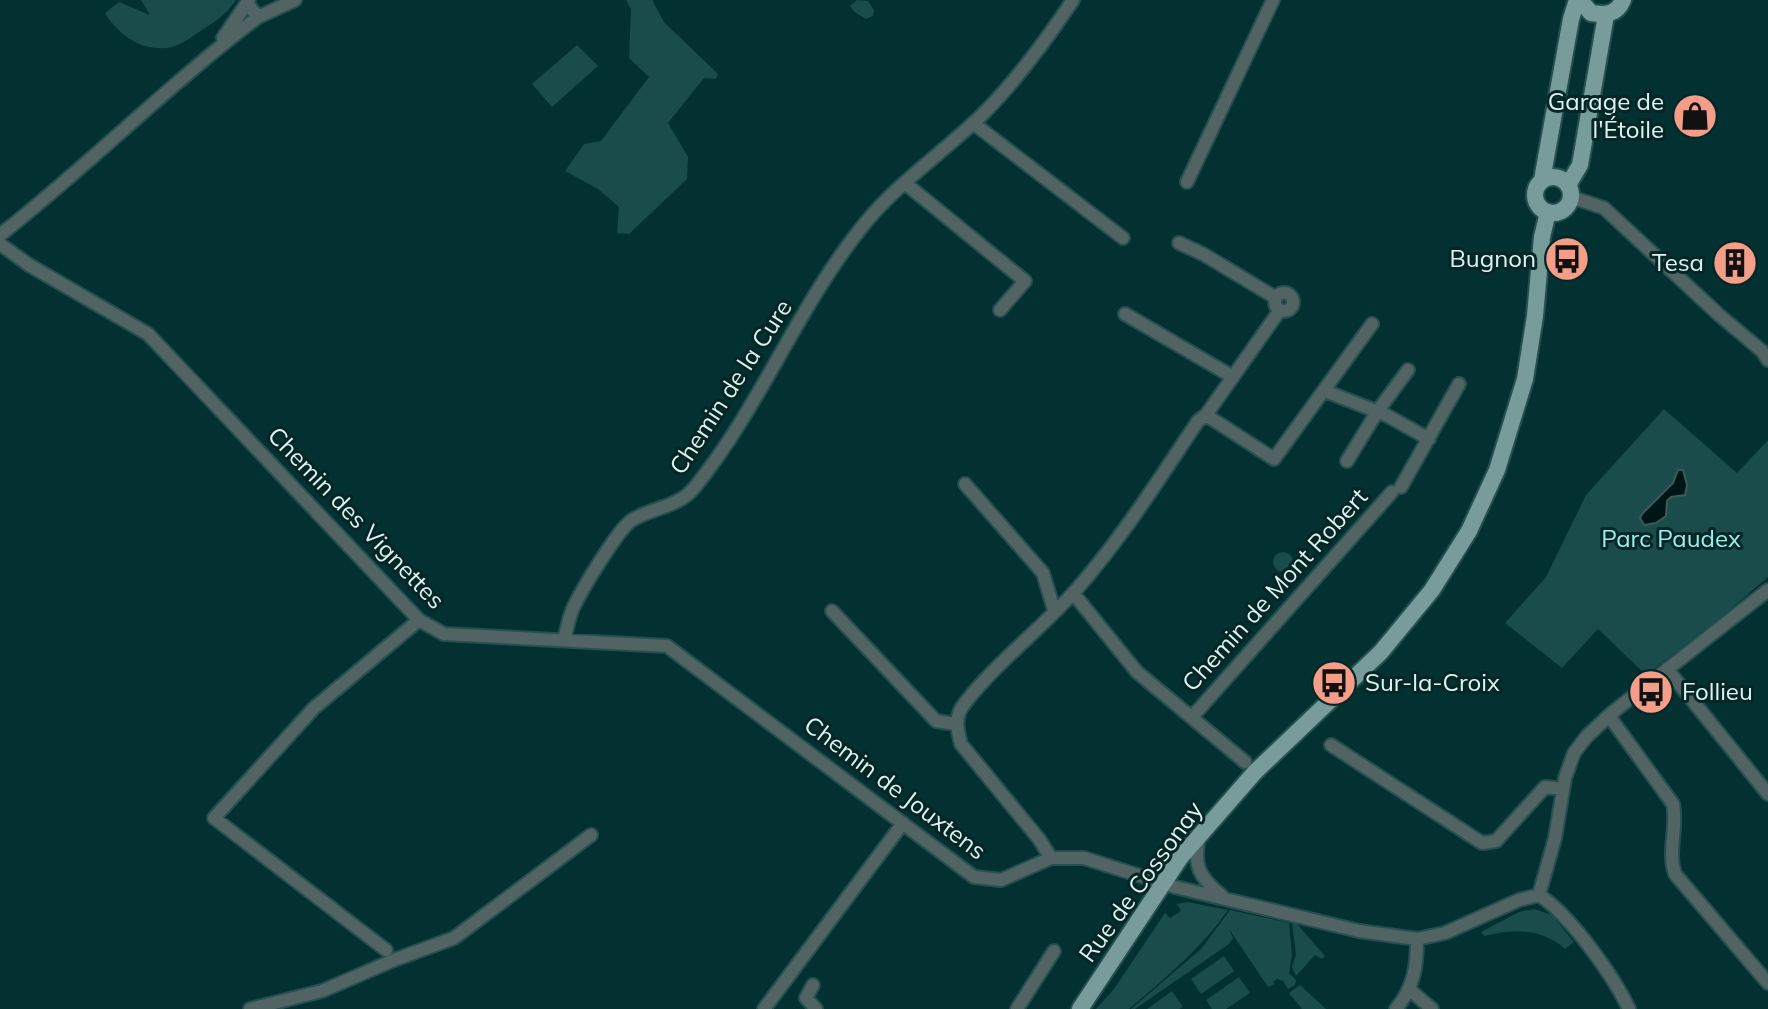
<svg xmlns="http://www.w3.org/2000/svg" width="1768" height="1009" font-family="Mulish,sans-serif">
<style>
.green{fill:#194c4b}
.water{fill:#001616;stroke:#425858;stroke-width:2}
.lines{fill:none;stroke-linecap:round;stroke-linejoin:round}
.minor-casing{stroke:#265050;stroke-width:16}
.major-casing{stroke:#265050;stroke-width:20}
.minor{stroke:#526363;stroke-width:12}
.major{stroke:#789c9b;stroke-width:16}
.labels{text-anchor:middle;stroke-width:6;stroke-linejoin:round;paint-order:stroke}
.poi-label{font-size:24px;fill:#ddf3f3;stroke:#052625;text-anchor:end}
.street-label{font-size:24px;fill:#ddf3f3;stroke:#052625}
.park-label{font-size:24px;fill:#97f0ef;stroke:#052625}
</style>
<rect width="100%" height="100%" fill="#033131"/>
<path class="green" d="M141 0H236C226 15 214 22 199 32 191 37 181 45 172 47 143 53 119 36 105 13L119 2 150 15Z
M626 0H652L664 22 718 74 716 79 704 78 668 123 688 157 687 179 629 234 617 233 619 207 598 189 565 171 584 144 601 141 649 77 629 58 631 9Z
M857 0 868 1 874 10 873 16 866 19 854 12 850 6Z
M577 45 598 66 552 107 532 84Z
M1664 409 1737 473 1768 440V577L1719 619 1646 675 1598 629 1562 668 1505 623 1546 577 1586 495Z
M1273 562a10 10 0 1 1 20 0a10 10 0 1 1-20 0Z
M1188 902 1228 910C1201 949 1165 978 1129 1009H1096L1114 989 1165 913 1170 918 1181 911 1177 904Z
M1534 909 1552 915 1574 942 1565 949C1542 928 1512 929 1484 936L1481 932 1519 912Z
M1230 910 1289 923 1292 955 1289 973 1296 980 1295 985 1288 989 1283 981 1277 979 1273 982 1275 984 1268 987 1229 929 1233 938 1229 944 1135 1009H1131L1201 949Z
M1292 923 1297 924 1325 956 1322 959 1315 955 1296 976 1292 967 1296 954Z
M1224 956 1234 971 1201 994 1191 979Z
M1239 977 1250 993 1226 1009H1212L1206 1000Z
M1300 985 1326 1009H1302L1289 993Z
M1172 991 1183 1007 1179 1009H1147Z"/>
<path class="water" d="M1678 470H1683L1687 485 1685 495 1671 497 1667 501 1666 516 1656 523 1644 525 1640 518 1642 514 1673 483Z"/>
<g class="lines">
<g class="minor-casing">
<path id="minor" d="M247 3 258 17 295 0
M223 38 249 0
M973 123 1123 238
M1187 182 1273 0
M906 184 1025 281 1000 310
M1571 197 1604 208 1718 314 1762 351 1768 360
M0 235C89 165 168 85 258 17
M1179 243 1203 254 1276 298
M0 244 29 265 148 334 419 620 444 634 667 646 974 877 1001 880 1051 858H1084L1175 887 1359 931 1417 939 1445 933 1519 900 1539 895
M1275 302a9 9 0 1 1 18 0a9 9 0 1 1-18 0Z
M1125 314 1233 377
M1325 391 1386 415 1429 439
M1206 415 1274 459 1372 324
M1347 461 1377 412 1408 370
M965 484 1043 573 1054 610
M1401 487 1459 384
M1073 593 1137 672 1245 762
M832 611 936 721 956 724
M564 640C567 629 569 616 574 606 583 588 618 529 632 520 653 507 678 508 695 487 761 406 799 303 866 222 900 181 945 151 983 114 1016 81 1047 39 1073 0
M1667 669 1768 794
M1609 716 1673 804C1678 828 1667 852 1675 874L1768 983
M1192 717 1392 492
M1331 745 1482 843 1496 841 1545 787 1563 789
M1199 837C1193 866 1199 877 1222 896
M1051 858 1039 839 961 744C957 729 954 716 965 703 997 662 1041 629 1076 590 1122 538 1159 479 1198 421L1206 415 1280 310
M1539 895 1555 838 1565 778 1574 753 1587 736 1613 712 1768 590
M1539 895C1570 915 1613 975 1629 1009
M386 950 214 818 314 708 419 620
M813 985 806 998 816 1009
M1410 990 1432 1009
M250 1009 322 991 394 960 454 938 591 835
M764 1009 903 823
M1017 1009 1054 951
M1396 1009C1414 987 1417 967 1417 939"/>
</g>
<g class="major-casing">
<path id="major" d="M1580 0 1591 13C1605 15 1617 15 1623 0
M1535 195a18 18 0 1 1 36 0a18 18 0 1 1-36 0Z
M1542 180 1571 19 1577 0
M1568 185 1580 165 1606 15
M1080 1009 1180 858 1255 772 1381 652 1432 590 1469 531 1497 470 1525 379 1535 316 1542 237 1548 212"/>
</g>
<use href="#minor" class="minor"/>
<use href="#major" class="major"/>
</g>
<defs>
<g id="shop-disc" transform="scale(2.3)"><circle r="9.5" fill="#f49e8a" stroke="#052625"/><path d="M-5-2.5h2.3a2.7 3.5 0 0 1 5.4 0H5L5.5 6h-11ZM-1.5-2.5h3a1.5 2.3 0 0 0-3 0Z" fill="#111"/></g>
<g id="bus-disc" transform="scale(2.3)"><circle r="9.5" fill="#f49e8a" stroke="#052625"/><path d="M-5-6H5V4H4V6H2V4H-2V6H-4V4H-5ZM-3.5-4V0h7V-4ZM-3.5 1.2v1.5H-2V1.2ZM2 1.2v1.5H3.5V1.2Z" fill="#111"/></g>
<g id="building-disc" transform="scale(2.3)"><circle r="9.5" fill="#f49e8a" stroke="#052625"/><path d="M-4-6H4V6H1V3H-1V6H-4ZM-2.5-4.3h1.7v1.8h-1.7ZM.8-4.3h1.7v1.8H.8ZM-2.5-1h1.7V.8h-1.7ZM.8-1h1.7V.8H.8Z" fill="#111"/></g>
</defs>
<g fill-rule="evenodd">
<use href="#shop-disc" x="1695" y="116"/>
<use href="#bus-disc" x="1567" y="259"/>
<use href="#building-disc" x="1735" y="263"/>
<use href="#bus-disc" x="1334" y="683"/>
<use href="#bus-disc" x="1651" y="692"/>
</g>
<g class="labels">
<g class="poi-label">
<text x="1664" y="110">Garage de<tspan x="1664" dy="28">l'Étoile</tspan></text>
<text x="1536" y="267">Bugnon</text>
<text x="1704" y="271">Tesa</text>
<text x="1365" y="691" text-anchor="start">Sur-la-Croix</text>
<text x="1682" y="700" text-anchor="start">Follieu</text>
</g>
<g class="street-label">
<text transform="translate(731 387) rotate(-57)" y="8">Chemin de la Cure</text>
<text transform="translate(356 518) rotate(46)" y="8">Chemin des Vignettes</text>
<text transform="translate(1275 590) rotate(-48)" y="8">Chemin de Mont Robert</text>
<text transform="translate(895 788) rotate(37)" y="8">Chemin de Jouxtens</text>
<text transform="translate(1141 882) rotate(-54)" y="8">Rue de Cossonay</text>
</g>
<g class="park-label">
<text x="1671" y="547">Parc Paudex</text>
</g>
</g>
</svg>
